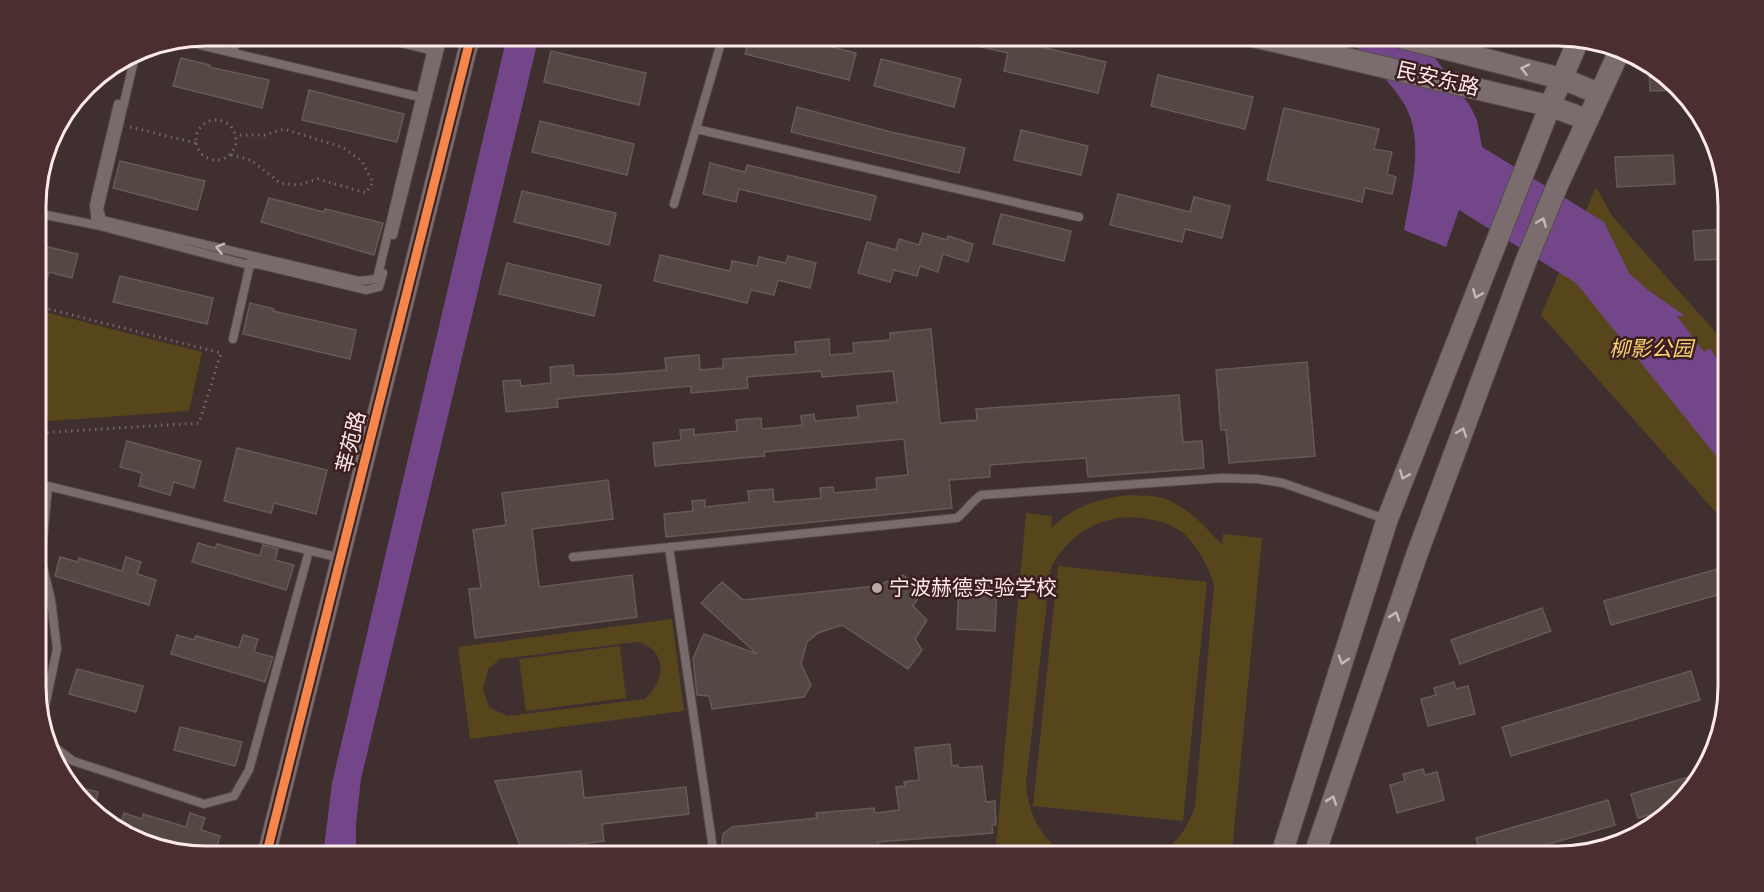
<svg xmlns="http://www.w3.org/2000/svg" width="1764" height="892" font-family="'Playfair Display','Noto Sans SC',serif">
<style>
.green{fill:#57451c;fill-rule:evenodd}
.water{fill:#73468a}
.building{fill:#544744;stroke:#675956;stroke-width:1.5}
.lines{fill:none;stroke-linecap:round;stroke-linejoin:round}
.service-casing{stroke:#584b4b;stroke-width:10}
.tertiary-casing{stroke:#584b4b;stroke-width:20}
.secondary-casing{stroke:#584b4b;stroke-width:23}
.path{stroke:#756767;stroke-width:3;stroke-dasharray:1.5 4.5;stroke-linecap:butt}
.service{stroke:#796b6b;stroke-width:8}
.tertiary{stroke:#796b6b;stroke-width:18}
.secondary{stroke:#7b6c6e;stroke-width:21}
.cycleway-casing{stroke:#3b1e1f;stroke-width:13}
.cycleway{stroke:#f5874c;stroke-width:9}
.oneway{stroke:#cab7b8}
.oneway2{stroke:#c9b7b7}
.poi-dot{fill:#bba8a8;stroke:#3b1e1f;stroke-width:2}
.labels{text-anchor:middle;stroke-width:5;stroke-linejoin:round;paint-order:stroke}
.street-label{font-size:21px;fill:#fee9e9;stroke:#3b1e1f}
.park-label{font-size:21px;font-style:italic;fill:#fdd373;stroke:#3b1e1f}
.poi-label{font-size:21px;fill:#fee9e9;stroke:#3b1e1f;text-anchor:start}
.rim{fill:none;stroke:#fee9e9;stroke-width:3}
</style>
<rect width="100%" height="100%" fill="#3f2f2f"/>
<path class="green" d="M1596 187 1613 217 1727 345 1728 526 1541 315Z
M37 310 202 352 189 411 37 422Z
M1130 495C1139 496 1150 495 1159 497 1185 504 1204 525 1222 545L1223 534 1262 538 1232 852 1200 849 1194 856H1157C1178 842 1186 830 1195 807L1214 584C1208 566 1198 546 1183 533 1173 525 1160 521 1148 519 1107 511 1071 531 1051 567L1026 783C1029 816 1039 834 1065 856H1028L1021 847 996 845 1026 513 1052 516 1051 528C1076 505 1097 499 1130 495Z
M1058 566 1207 582 1183 821 1033 806Z
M672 619 684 711 470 739 458 647ZM637 642C668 650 666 680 645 699L507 716 489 707 483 689 488 669 500 659Z
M620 646 626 698 526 711 519 659Z"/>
<path class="water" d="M507 36H539L361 779 356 824V856H323L332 783Z
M1346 36H1419L1470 106 1477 120 1482 147 1604 222 1629 273 1648 290 1685 316H1677L1704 352 1710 348 1727 376V469L1576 283 1459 210 1446 247 1404 230C1411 189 1427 136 1401 99 1385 76 1364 56 1346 36Z"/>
<path class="building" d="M750 36H788L856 53 849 80 745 54Z
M955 36H994L1106 62 1098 93 1004 71 1008 53 955 41Z
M551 51 646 73 639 105 544 82Z
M181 58 210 65 209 67 269 80 262 108 173 86Z
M881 59 961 79 954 107 874 86Z
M1649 67 1678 90 1650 91Z
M1158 75 1253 97 1245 129 1151 106Z
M309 90 404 114 397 142 302 120Z
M797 107 891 132 965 148 959 173 791 132Z
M1284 108 1379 129 1374 149 1392 152 1387 174 1396 177 1392 194 1365 188 1362 202 1267 180Z
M540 121 634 144 627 175 532 152Z
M1021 130 1088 146 1081 175 1014 160Z
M1673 155 1675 184 1617 187 1615 157Z
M120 161 205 181 197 210 113 188Z
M710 163 745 172 747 165 876 196 870 220 739 189 736 202 703 194Z
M522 191 616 213 609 245 514 222Z
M1118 194 1190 212 1194 197 1230 206 1222 238 1185 229 1182 242 1110 225Z
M269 198 324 212 325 209 383 223 374 255 261 222Z
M1001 214 1071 231 1064 261 993 244Z
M1727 229V259L1695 260 1693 231Z
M923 233 947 240 948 236 973 244 968 262 943 254 938 272 920 266 917 276 894 270 890 282 858 273 867 242 896 250 899 239 919 245Z
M36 244 78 254 72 278 49 272 41 305 37 304Z
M660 255 730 271 732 261 757 266 759 257 786 263 788 256 816 263 810 288 778 280 774 295 751 290 747 303 654 281Z
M507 263 601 285 594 316 499 294Z
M120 276 213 298 207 324 113 302Z
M250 303 274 309 273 311 356 330 350 359 243 334Z
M931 329 940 423 977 420 976 409 1179 395 1183 442 1202 441 1204 468 1088 477 1086 458 990 465V477L949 480 952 508 666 537 664 514 693 511 692 501 705 500V507L749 502 748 491 773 489 774 502 821 498 820 488 833 487 834 493 877 489 876 478 908 475 904 439 764 452 765 456 655 466 653 443 681 440 680 430 694 429V435L737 431 736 420 761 418 762 429 802 425 801 416 814 414 815 421 858 417 857 406 897 402 893 371 822 377 821 371 747 377 748 388 691 393V386L615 393 557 399 558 407 506 412 503 381 520 380 521 386 551 383 550 367 573 365 574 376 614 374 666 370 665 358 699 355 700 370 723 368V359L796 354 795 342 829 339 830 355 854 353 853 343 890 340V333Z
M1307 362 1315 456 1229 463 1226 430H1221L1216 370Z
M127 441 201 461 194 488 174 482 170 495 139 486 142 473 120 467Z
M237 448 327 470 316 514 274 503 271 513 224 501Z
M608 480 613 519 532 529 539 587 632 575 637 617 475 638 469 589 481 588 473 530 506 525 502 493Z
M198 543 215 548 217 544 260 556 263 545 278 549 275 560 294 565 286 590 192 562Z
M60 557 78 562 79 558 122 571 126 557 141 562 137 574 156 580 149 605 55 576Z
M1728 566V592L1611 625 1604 601Z
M903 575 923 590 913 606 927 620 915 639 922 650 908 669 842 625 818 633 807 642 801 664 811 685 804 697 712 709 709 696 697 695 693 658 704 634 757 654 701 603 722 582 743 600 876 586Z
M959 583 997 585 995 631 957 629Z
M1542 608 1551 631 1460 664 1451 640Z
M177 635 194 640 196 636 239 648 243 635 258 639 254 652 273 657 265 682 171 654Z
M77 669 143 686 136 712 69 694Z
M1691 671 1700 700 1511 756 1502 727Z
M1454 682 1456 689 1468 686 1475 714 1428 726 1421 699 1436 695 1434 688Z
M180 727 242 742 235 766 174 750Z
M950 744 952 766 958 765 959 768 982 766 986 802 995 801 996 825H992L993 833 878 842 879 854 863 856H822V852L767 856V847L731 851 722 843 723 834 732 827 817 818 816 813 874 808 875 813 899 810 896 787 905 786 904 782 919 780 915 748Z
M1423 769 1425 775 1437 772 1444 800 1397 813 1390 785 1405 781 1403 774Z
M581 771 584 798 686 787 689 814 602 824 604 841 544 848 547 856H524L495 781Z
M1699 774 1668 810 1638 818 1631 794Z
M69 785 98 792 94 808 71 789Z
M1608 800 1615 825 1507 856H1481L1476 838Z
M124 813 142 819 143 814 186 827 190 813 205 818 201 830 220 836 214 856 164 846 127 835 119 829Z"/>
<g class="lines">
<g class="service-casing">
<path id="service" d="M372 36 434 51
M183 41 424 98
M136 52 99 209 102 220 359 281 377 279 435 36
M233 53 237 36
M696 129 1079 217
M674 204 723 36
M36 213 96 225 249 265 257 264 366 290 379 287 383 273
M96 225 94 205 118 104
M393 235 443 36
M233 339 251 260
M669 547 714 856
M573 557 957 518C966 511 971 502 981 495L1222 478 1258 479 1283 483 1385 519
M46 729 43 716 57 649 51 600 41 559 48 486 340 558
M53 746 73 761 204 804 234 796 249 770 309 551"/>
</g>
<g class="tertiary-casing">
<path id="tertiary" d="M266 856 471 36"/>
</g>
<g class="secondary-casing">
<path id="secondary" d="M1251 36 1550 106 1588 120
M1395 36 1563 79 1600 94
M1281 856 1387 520 1550 106 1578 41
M1314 856 1417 554 1526 261 1558 184 1620 50"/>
</g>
<path class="path" d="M196 140a20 20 0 1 1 40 0a20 20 0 1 1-40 0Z
M130 127 196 143
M231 155 251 160 280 183 298 185 318 179 366 193 373 182 361 160 342 147 284 129 265 135H236
M37 306 221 353 199 423 37 433"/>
<use href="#service" class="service"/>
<use href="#tertiary" class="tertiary"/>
<use href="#secondary" class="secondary"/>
<g class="cycleway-casing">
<path id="cycleway" d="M266 856 471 36"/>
</g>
<use href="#cycleway" class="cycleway"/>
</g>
<defs><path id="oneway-chevron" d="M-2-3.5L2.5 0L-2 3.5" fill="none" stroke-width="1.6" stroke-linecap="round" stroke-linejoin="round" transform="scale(1.5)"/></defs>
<g class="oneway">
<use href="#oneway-chevron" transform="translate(1525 69) rotate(-166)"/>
<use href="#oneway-chevron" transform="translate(1542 222) rotate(-67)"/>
<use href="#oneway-chevron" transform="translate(1477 294) rotate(112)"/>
<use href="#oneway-chevron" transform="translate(1462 432) rotate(-70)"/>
<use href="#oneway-chevron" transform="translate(1404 475) rotate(112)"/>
<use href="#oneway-chevron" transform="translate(1395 616) rotate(-71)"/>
<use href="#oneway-chevron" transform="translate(1343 660) rotate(107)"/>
<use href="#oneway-chevron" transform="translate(1332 800) rotate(-71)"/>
</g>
<use class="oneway2" href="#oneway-chevron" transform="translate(220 248) rotate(-166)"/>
<circle class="poi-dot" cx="877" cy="588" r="6"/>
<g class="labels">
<g class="street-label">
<text transform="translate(1438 79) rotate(13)" y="7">民安东路</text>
<text transform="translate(351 442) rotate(-76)" y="7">莘苑路</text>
</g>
<g class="park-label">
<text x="1651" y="356">柳影公园</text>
</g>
<g class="poi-label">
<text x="889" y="595">宁波赫德实验学校</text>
</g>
</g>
<path d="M0 0H1764V892H0ZM206 46H1558A160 160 0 0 1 1718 206V686A160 160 0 0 1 1558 846H206A160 160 0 0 1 46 686V206A160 160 0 0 1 206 46Z" fill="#4b2e2f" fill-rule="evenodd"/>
<path class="rim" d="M206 46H1558A160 160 0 0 1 1718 206V686A160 160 0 0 1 1558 846H206A160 160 0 0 1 46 686V206A160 160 0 0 1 206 46Z"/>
</svg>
